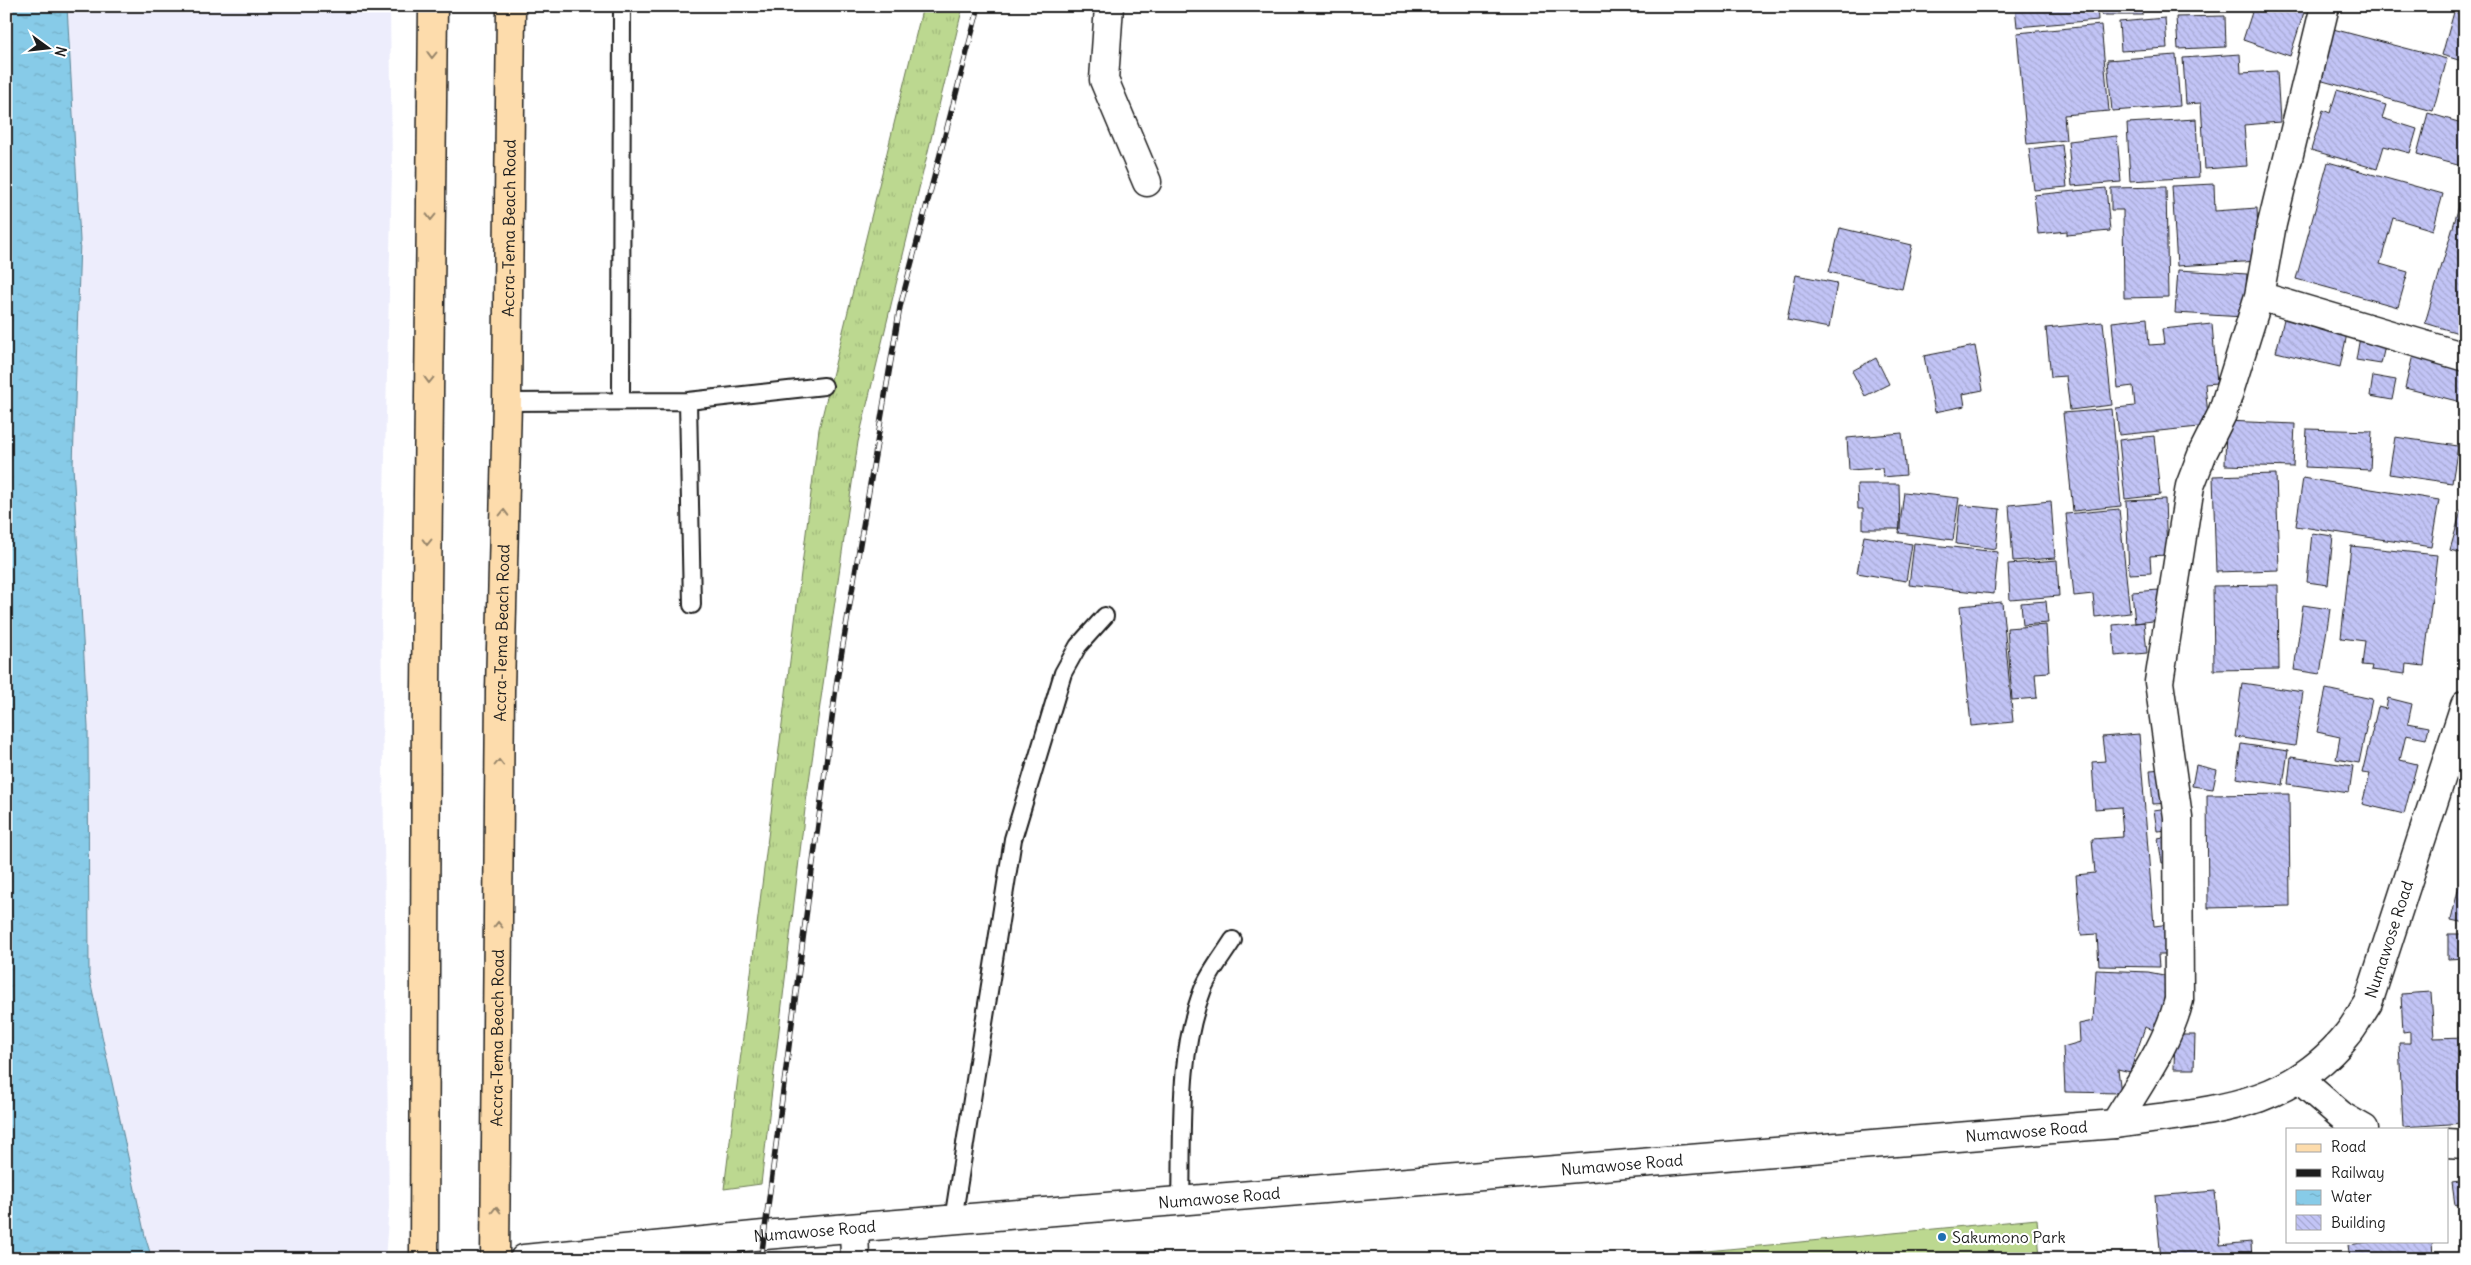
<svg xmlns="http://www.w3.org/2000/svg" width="2471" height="1265" font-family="Delius,sans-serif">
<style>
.built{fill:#ededfc}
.grass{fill:url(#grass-tufts);stroke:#6c7a56}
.pitch{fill:#bcd890;stroke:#6c7a56}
.water{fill:url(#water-ripples);stroke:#5c8596}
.building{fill:url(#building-back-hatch);stroke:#1c1c1c}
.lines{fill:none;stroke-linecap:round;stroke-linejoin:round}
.lane-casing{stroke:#1c1c1c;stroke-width:20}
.street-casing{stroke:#1c1c1c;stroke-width:31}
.secondary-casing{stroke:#1c1c1c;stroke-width:31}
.primary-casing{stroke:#1c1c1c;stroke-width:31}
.lane{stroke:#fff;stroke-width:16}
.street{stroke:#fff;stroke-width:28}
.secondary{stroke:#fff;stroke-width:28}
.primary{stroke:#fddcac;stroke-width:28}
.rail-casing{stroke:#1c1c1c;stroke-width:5.5}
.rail{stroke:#fff;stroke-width:4;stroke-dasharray:11;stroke-linecap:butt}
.oneway{stroke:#98866b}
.poi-dot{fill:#1f6fb2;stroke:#fff;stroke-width:2}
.labels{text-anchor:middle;stroke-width:4.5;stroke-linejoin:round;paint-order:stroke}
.street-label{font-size:16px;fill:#1c1c1c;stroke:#fff}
.poi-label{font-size:16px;fill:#1c1c1c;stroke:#fff;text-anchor:start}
</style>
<defs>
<pattern id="grass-tufts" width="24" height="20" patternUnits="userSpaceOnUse" patternTransform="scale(1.25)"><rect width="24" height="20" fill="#bcd890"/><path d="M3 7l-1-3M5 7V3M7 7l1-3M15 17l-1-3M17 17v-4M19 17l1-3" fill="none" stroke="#a1b97c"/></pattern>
<pattern id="water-ripples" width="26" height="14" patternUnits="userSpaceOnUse" patternTransform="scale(1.25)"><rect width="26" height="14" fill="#87cbe8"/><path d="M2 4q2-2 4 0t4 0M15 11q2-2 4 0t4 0" fill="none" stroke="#74aec6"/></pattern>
<pattern id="building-back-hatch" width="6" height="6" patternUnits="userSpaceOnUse" patternTransform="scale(1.25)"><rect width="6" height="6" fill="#c2c4f6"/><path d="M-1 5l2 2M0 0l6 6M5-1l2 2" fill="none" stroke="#a6a8d2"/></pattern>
</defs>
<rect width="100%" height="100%" fill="#fff"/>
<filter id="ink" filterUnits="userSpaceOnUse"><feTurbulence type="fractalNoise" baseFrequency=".02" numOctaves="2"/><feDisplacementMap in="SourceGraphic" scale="10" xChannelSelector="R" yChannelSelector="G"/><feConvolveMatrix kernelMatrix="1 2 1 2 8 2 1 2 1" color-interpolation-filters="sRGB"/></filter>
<g filter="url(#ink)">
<path class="built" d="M67 6H390L392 171 381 619 389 1207 385 1259H152L145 1236 89 975 88 727 73 466 80 240Z"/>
<path class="grass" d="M923 6H963L858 442 805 809 761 1184 724 1189 819 429Z"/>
<path class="pitch" d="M2037 1219 2040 1259H1656V1256Z"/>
<path class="water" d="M6 6H67L80 240 73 466 88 727 89 975 145 1236 152 1259H6Z"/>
<path class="building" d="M2015 6H2097L2098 20 2017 27Z
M2101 6H2142V15H2101Z
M2179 6H2218L2179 11Z
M2254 6H2306L2290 56 2243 40Z
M2454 12 2465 15V62L2442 55Z
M2225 16 2226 47 2178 49 2176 17Z
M2165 18 2167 48 2121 51 2119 22Z
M2101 25 2109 111 2064 115 2066 140 2027 144 2017 33Z
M2333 29 2447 59 2433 111 2319 80Z
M2240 54 2241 73 2277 71 2280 122 2244 125 2247 166 2205 169 2201 103 2186 104 2183 58Z
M2176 55 2180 106 2112 111 2107 60Z
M2337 90 2386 105 2382 118 2417 129 2410 153 2384 146 2377 169 2311 150 2323 110 2330 113Z
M2428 113 2465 124V167L2417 154Z
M2196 119 2199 177 2130 181 2127 123Z
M2117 136 2121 182 2072 186 2068 141Z
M2062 145 2067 187 2034 190 2029 149Z
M2328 162 2443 194 2433 230 2393 218 2380 264 2408 272 2398 307 2296 279Z
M2214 184 2215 211 2257 208 2259 261 2177 266 2172 186Z
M2166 187 2168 297 2124 298 2123 210H2111V188Z
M2106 188 2110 231 2067 235V231L2038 234 2034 195Z
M2460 203 2465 205V335L2425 323Z
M1840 228 1912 245 1902 289 1829 272Z
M2178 270 2247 274 2244 317 2175 313Z
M1796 275 1837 283 1829 328 1787 320Z
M2285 315 2348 329 2340 367 2276 352Z
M2147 318 2149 345 2164 344 2162 329 2212 324 2217 383 2205 384 2209 426 2119 435 2116 408 2135 406 2133 386 2118 388 2112 322Z
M2103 322 2112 405 2070 410 2066 376 2051 377 2046 328Z
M2360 337 2386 341 2381 364 2356 360Z
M1975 346 1983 390 1963 394 1965 406 1935 412 1924 356Z
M2414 351 2465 363V403L2405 388Z
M1876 358 1889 384 1865 396 1852 371Z
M2373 376 2396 380 2392 400 2370 396Z
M2112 409 2121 506 2073 511 2063 413Z
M2226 421 2295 424 2293 467 2225 465Z
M2307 429 2372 431 2370 470 2305 467Z
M1902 433 1906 475 1883 477 1882 468 1849 470 1847 438Z
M2154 436 2160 495 2125 499 2119 440Z
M2395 437 2458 446 2452 483 2389 474Z
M2276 474 2279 570 2216 572 2213 476Z
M2303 478 2439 500 2431 547 2296 526Z
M1857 484H1899L1900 529H1863V509H1858Z
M1904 492 1959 498 1953 540 1899 533Z
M2165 499 2167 555 2150 556 2151 573 2129 574 2126 501Z
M2051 501 2055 558 2013 561 2009 505Z
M1960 505 2000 509 1996 549 1956 544Z
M2462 507 2465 508V554L2450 550Z
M2119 509 2130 613 2095 617 2093 594 2074 596 2066 514Z
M2312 533 2333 536 2328 585 2307 582Z
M1864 536 1912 544 1906 581 1857 573Z
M1914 543 1998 552 1994 594 1909 585Z
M2351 546 2437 555 2424 666 2406 664 2405 674 2371 670 2372 666 2362 665 2365 641 2341 638Z
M2057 560 2059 596 2010 600 2008 564Z
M2278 585 2279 669 2214 670 2213 586Z
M2159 590 2162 620 2135 623 2132 592Z
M2046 601 2048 623 2023 625 2021 603Z
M2002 602 2013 722 1971 726 1960 606Z
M2303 605 2330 609 2320 674 2294 670Z
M2144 622 2147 653 2115 656 2113 625Z
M2046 625 2049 672 2035 673 2037 698 2012 700 2007 628Z
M2242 683 2303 692 2295 746 2235 737Z
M2326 689 2372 699 2359 763 2336 759 2340 737 2317 732Z
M2388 698 2412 704 2408 723 2429 727 2426 739 2406 735 2400 760 2417 764 2404 814 2362 804 2370 774 2362 773 2378 707 2386 709Z
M2139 734 2154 926 2170 924 2172 955H2158L2159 967 2099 966 2097 934 2081 935 2076 875 2095 873 2092 839 2123 837 2121 807 2095 809 2092 762 2105 761 2102 737Z
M2241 744 2288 751 2283 785 2236 778Z
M2291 757 2353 766 2349 793 2288 784Z
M2196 765 2217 770 2213 789 2192 786Z
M2166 769 2170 803 2153 804 2150 770Z
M2289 794 2290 906 2208 908 2207 795Z
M2167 808 2170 830 2157 831 2154 810Z
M2169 836 2172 862 2162 863 2158 838Z
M2465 861V923L2451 920Z
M2448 934H2465V958L2448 959Z
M2096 970 2148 972 2169 976 2157 1031 2145 1027 2130 1072 2118 1069 2121 1093 2065 1092 2063 1047 2080 1042 2079 1024 2093 1021Z
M2431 992 2434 1038 2465 1037V1123L2403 1127 2399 1043H2410V1031L2403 1032 2401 994Z
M2175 1035H2195L2194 1069H2174Z
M2465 1181V1203L2455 1205 2452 1183Z
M2215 1191 2220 1245 2251 1242 2252 1259H2161L2155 1196Z
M2374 1241H2432L2433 1259H2350L2348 1245Z"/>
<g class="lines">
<g class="lane-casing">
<path id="lane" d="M621 401 622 6
M688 401 692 605
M507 402 688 401 824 386
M1181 1202C1183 1131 1177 1055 1203 989 1210 972 1223 956 1233 940
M953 1220 1013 839 1063 673 1078 646 1105 616"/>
</g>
<g class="street-casing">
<path id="street" d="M1109 6 1104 80 1147 182
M2259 296 2465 357
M2299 1079 2343 1117 2364 1129
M2115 1124C2138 1085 2168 1045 2179 1000L2178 817 2159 682 2190 486 2203 452 2222 414 2259 296 2272 224 2325 6
M2447 1143 2465 1144
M854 1228 855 1259"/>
</g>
<g class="secondary-casing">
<g id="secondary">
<path id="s1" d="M524 1259 764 1235 2115 1124C2205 1110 2285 1112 2347 1035 2355 1026 2361 1013 2368 1003L2465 705"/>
</g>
</g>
<g class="primary-casing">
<g id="primary">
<path d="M424 1259 426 689 433 6"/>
<path id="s2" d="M495 1259 500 690 507 402 511 6"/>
</g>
</g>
<use href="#lane" class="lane"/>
<use href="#street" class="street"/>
<use href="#secondary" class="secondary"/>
<use href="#primary" class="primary"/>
<g class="rail-casing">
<path id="rail" d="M761 1259 837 680 900 307 979 6"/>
</g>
<use href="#rail" class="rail"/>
</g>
<defs><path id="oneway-chevron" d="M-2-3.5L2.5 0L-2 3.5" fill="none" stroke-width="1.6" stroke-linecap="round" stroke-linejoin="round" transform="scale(1.25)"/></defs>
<g class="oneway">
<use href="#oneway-chevron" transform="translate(432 55) rotate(91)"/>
<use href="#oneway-chevron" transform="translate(431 217) rotate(91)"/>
<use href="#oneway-chevron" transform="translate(429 380) rotate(91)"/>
<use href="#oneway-chevron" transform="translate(504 513) rotate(-89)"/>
<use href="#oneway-chevron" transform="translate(427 542) rotate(91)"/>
<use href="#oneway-chevron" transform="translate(499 763) rotate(-90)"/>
<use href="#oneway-chevron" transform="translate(498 925) rotate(-90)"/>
<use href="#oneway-chevron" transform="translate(496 1210) rotate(-90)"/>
</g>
</g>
<circle class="poi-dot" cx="1942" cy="1237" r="5"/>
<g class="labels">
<g class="street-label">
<text dy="6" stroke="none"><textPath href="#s2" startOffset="1031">Accra-Tema Beach Road</textPath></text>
<text dy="6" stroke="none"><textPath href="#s2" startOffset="626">Accra-Tema Beach Road</textPath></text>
<text dy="6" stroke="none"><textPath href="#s1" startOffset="1958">Numawose Road</textPath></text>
<text dy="6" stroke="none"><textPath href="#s2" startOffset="221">Accra-Tema Beach Road</textPath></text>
<text dy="6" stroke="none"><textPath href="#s1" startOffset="1508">Numawose Road</textPath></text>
<text dy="6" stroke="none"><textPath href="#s1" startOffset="1102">Numawose Road</textPath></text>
<text dy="6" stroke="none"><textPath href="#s1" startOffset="698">Numawose Road</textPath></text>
<text dy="6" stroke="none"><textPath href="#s1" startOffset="292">Numawose Road</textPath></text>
</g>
<g class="poi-label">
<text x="1952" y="1243">Sakumono Park</text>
</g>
</g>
<rect width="2471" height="1265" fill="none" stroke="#fff" stroke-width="25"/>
<rect x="12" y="12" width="2446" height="1240" fill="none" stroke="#1c1c1c" stroke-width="2" filter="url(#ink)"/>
<rect x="2286" y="1128" width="162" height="115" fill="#ffffff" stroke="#a4a4a4"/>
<rect x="2296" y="1144" width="25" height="8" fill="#fddcac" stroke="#a4a4a4"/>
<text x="2331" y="1152" font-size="15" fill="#1c1c1c">Road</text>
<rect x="2296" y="1169" width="25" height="8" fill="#1c1c1c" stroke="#a4a4a4"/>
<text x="2331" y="1178" font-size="15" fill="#1c1c1c">Railway</text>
<rect x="2296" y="1190" width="25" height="15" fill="url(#water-ripples)" stroke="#a4a4a4"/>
<text x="2331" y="1202" font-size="15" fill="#1c1c1c">Water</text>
<rect x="2296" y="1215" width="25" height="15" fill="url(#building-back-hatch)" stroke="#a4a4a4"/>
<text x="2331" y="1228" font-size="15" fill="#1c1c1c">Building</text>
<g transform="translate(48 48) rotate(105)" stroke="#ffffff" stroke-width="4" paint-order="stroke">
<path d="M0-4L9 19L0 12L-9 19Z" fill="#1c1c1c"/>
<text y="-8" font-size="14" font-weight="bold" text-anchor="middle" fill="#1c1c1c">N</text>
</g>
</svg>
